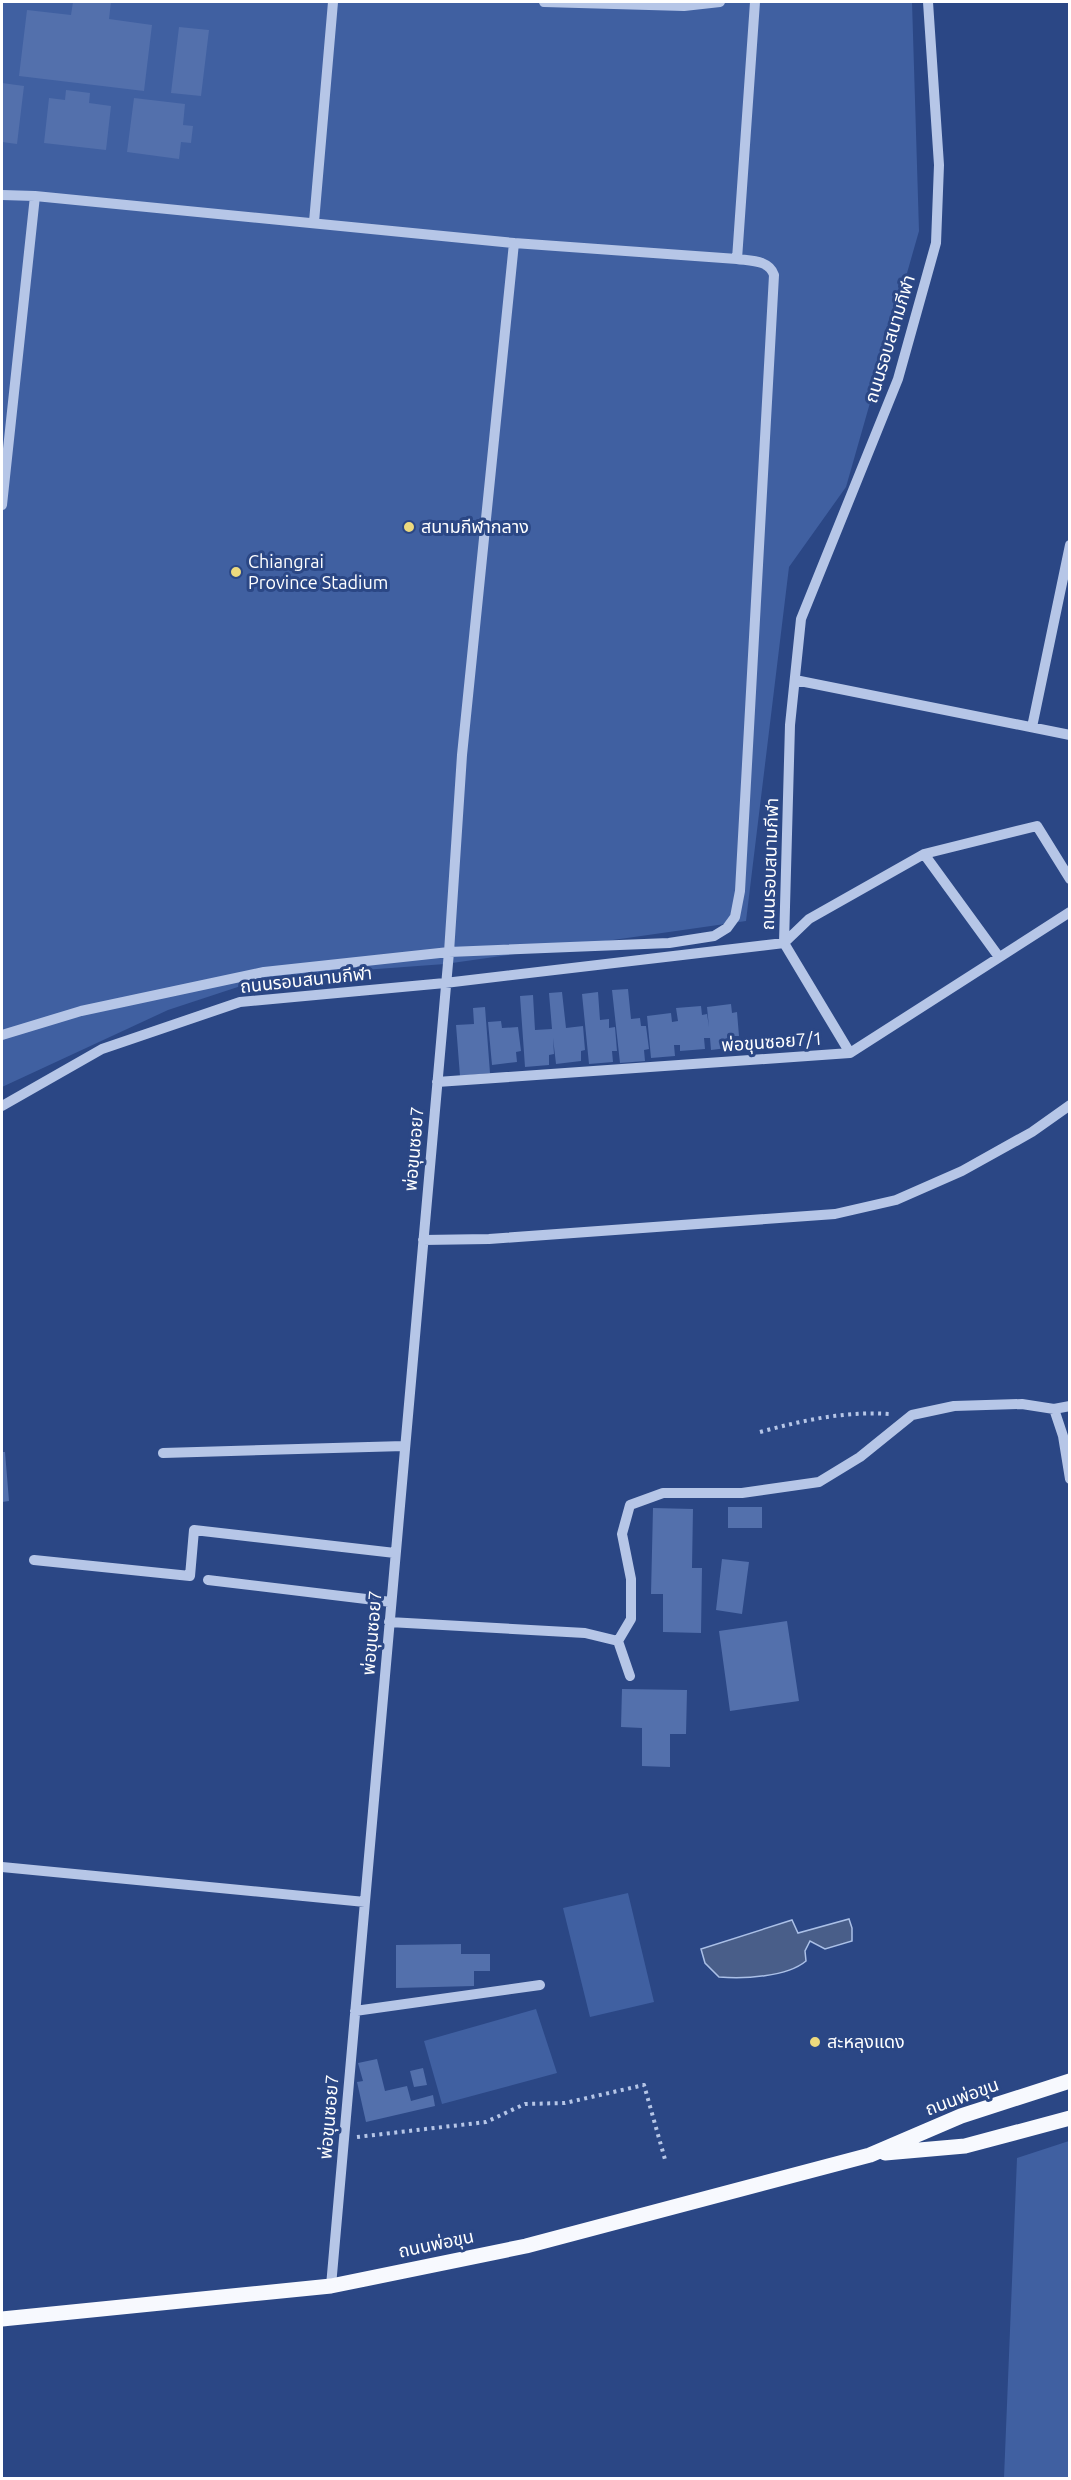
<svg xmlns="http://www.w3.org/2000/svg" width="1071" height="2480" font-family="Ubuntu,'Noto Sans Thai',sans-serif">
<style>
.green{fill:#4060a1}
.water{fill:#495e89;stroke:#abc0e7;stroke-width:1.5}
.building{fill:#5370ac}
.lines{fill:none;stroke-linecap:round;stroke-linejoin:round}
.path{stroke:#b6c6e7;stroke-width:4;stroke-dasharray:3 4.5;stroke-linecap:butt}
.minor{stroke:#b6c6e7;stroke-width:10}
.major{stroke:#f7f9fe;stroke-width:15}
.poi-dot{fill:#edda7e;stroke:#2b4785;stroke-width:2}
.labels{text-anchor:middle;stroke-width:6;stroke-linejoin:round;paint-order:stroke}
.street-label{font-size:18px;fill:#fff;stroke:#2b4785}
.poi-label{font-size:18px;fill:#fff;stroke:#2b4785;text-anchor:start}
</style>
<rect width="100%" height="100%" fill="#2b4785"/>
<path class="green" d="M2 2H912L919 231 846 487 789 567 746 921 445 964 268 977 168 1010 2 1087Z
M628 1893 654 2002 590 2017 563 1908Z
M536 2009 557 2073 442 2104 424 2041Z
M1069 2141V2478H1004L1017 2158Z"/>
<path class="water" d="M849 1919 852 1928V1941L825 1949 810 1941 805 1951 806 1961C787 1977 744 1979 719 1977L705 1963 701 1949 792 1920 798 1933Z"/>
<path class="building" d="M73 2H111L109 19 152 25 144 91 19 76 27 10 71 15Z
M179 27 209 30 201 96 171 93Z
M2 83 24 86 17 144 2 142Z
M66 90 90 93 89 103 111 106 106 150 44 143 49 98 65 100Z
M134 98 185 104 183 125 193 126 191 143 181 142 179 159 127 152Z
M628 989 631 1019 640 1018 641 1026H646L649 1049 644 1050 645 1061 620 1063 612 990Z
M562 992 566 1028 583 1026 585 1050 581 1051V1061L556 1064 553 1038 554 1054 549 1055V1065L525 1067 520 996 533 995 535 1030 552 1029 549 993Z
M598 992 600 1020 609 1019V1028L615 1027 617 1051H612L613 1062 589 1064 582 994Z
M731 1004 732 1013 737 1012 739 1036H734L735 1047 711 1050 710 1038H704L705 1049 680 1051V1045H674L675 1056 651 1058 647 1016 671 1013 672 1022 678 1021 676 1008 701 1006 702 1015 707 1014 709 1027 707 1007Z
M485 1007 490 1073 460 1076 456 1025 474 1024 473 1008Z
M501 1021 502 1028 518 1027 521 1051 516 1052 517 1062 492 1065 488 1022Z
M2 1452H5L9 1501 2 1502Z
M728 1507H762V1528H728Z
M653 1508 693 1509 692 1568H702L701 1633 663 1632V1594H651Z
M722 1559 749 1562 742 1614 716 1610Z
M787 1621 799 1701 730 1711 719 1631Z
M622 1689 687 1690 686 1734H670V1767L642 1766V1728L621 1727Z
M461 1944V1954H490V1971H474V1986L396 1988V1945Z
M377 2059 385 2091 407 2086 411 2101 433 2095 435 2106 366 2122 357 2082 363 2081 358 2063Z
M423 2068 427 2085 414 2087 410 2071Z"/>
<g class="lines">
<path class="path" d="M760 1432C804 1420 845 1411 890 1414
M357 2137 486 2122 525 2104 565 2103 644 2085 666 2163"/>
<path class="minor" d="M544 2 684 6 720 2
M2 195 35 196
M314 222 333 2
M737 259 755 2
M2 505 35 196 514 243 737 259C751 261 769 260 774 275L740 891 735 917 727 928 714 936 669 943 449 952 264 972 81 1011 2 1035
M795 680 1070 735
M1032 727 1070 545
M924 854 999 957
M850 1053 784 943 809 919 924 854 1037 826 1070 879
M437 1082 850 1053 1070 912
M2 1106 102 1049 240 1002 445 983 784 943 790 725 801 619 898 379 936 243 939 165 928 2
M423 1240 489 1239 835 1214 896 1200 962 1171 1032 1132 1070 1105
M1054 1409 1063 1436 1070 1479
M163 1453 404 1446
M34 1560 190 1576 194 1530 395 1553
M208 1580 391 1602
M389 1622 585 1633 618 1641
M618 1641 631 1619V1579L622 1534 630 1505 663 1493H742L819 1482 860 1457 912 1415 954 1406 1022 1404 1054 1409 1070 1406
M618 1641 630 1676
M2 1867 365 1902
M355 2011 540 1985
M331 2286 449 952 462 755 514 243"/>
<path class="major" d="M885 2153 965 2146 1070 2118
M2 2319 331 2286 526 2246 870 2155 961 2116 1070 2081"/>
</g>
<g class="poi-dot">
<circle cx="409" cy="527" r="6"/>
<circle cx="236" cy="572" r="6"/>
<circle cx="815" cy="2042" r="6"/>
</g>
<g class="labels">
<g class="street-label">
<text transform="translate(890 339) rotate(-73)" y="6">ถนนรอบสนามกีฬา</text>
<text transform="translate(770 864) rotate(-88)" y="6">ถนนรอบสนามกีฬา</text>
<text transform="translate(306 980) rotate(-6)" y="6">ถนนรอบสนามกีฬา</text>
<text transform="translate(772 1042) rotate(-4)" y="6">พ่อขุนซอย7/1</text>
<text transform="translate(414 1149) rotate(-85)" y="6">พ่อขุนซอย7</text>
<text transform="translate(372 1633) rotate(-85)" y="6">พ่อขุนซอย7</text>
<text transform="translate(962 2097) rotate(-20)" y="6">ถนนพ่อขุน</text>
<text transform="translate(329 2117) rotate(-85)" y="6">พ่อขุนซอย7</text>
<text transform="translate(436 2244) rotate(-12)" y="6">ถนนพ่อขุน</text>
</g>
<g class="poi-label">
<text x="421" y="533">สนามกีฬากลาง</text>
<text x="248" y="568">Chiangrai<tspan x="248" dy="21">Province Stadium</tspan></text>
<text x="827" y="2048">สะหลุงแดง</text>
</g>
</g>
<rect width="1071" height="2480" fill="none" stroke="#ffffff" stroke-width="6"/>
</svg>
